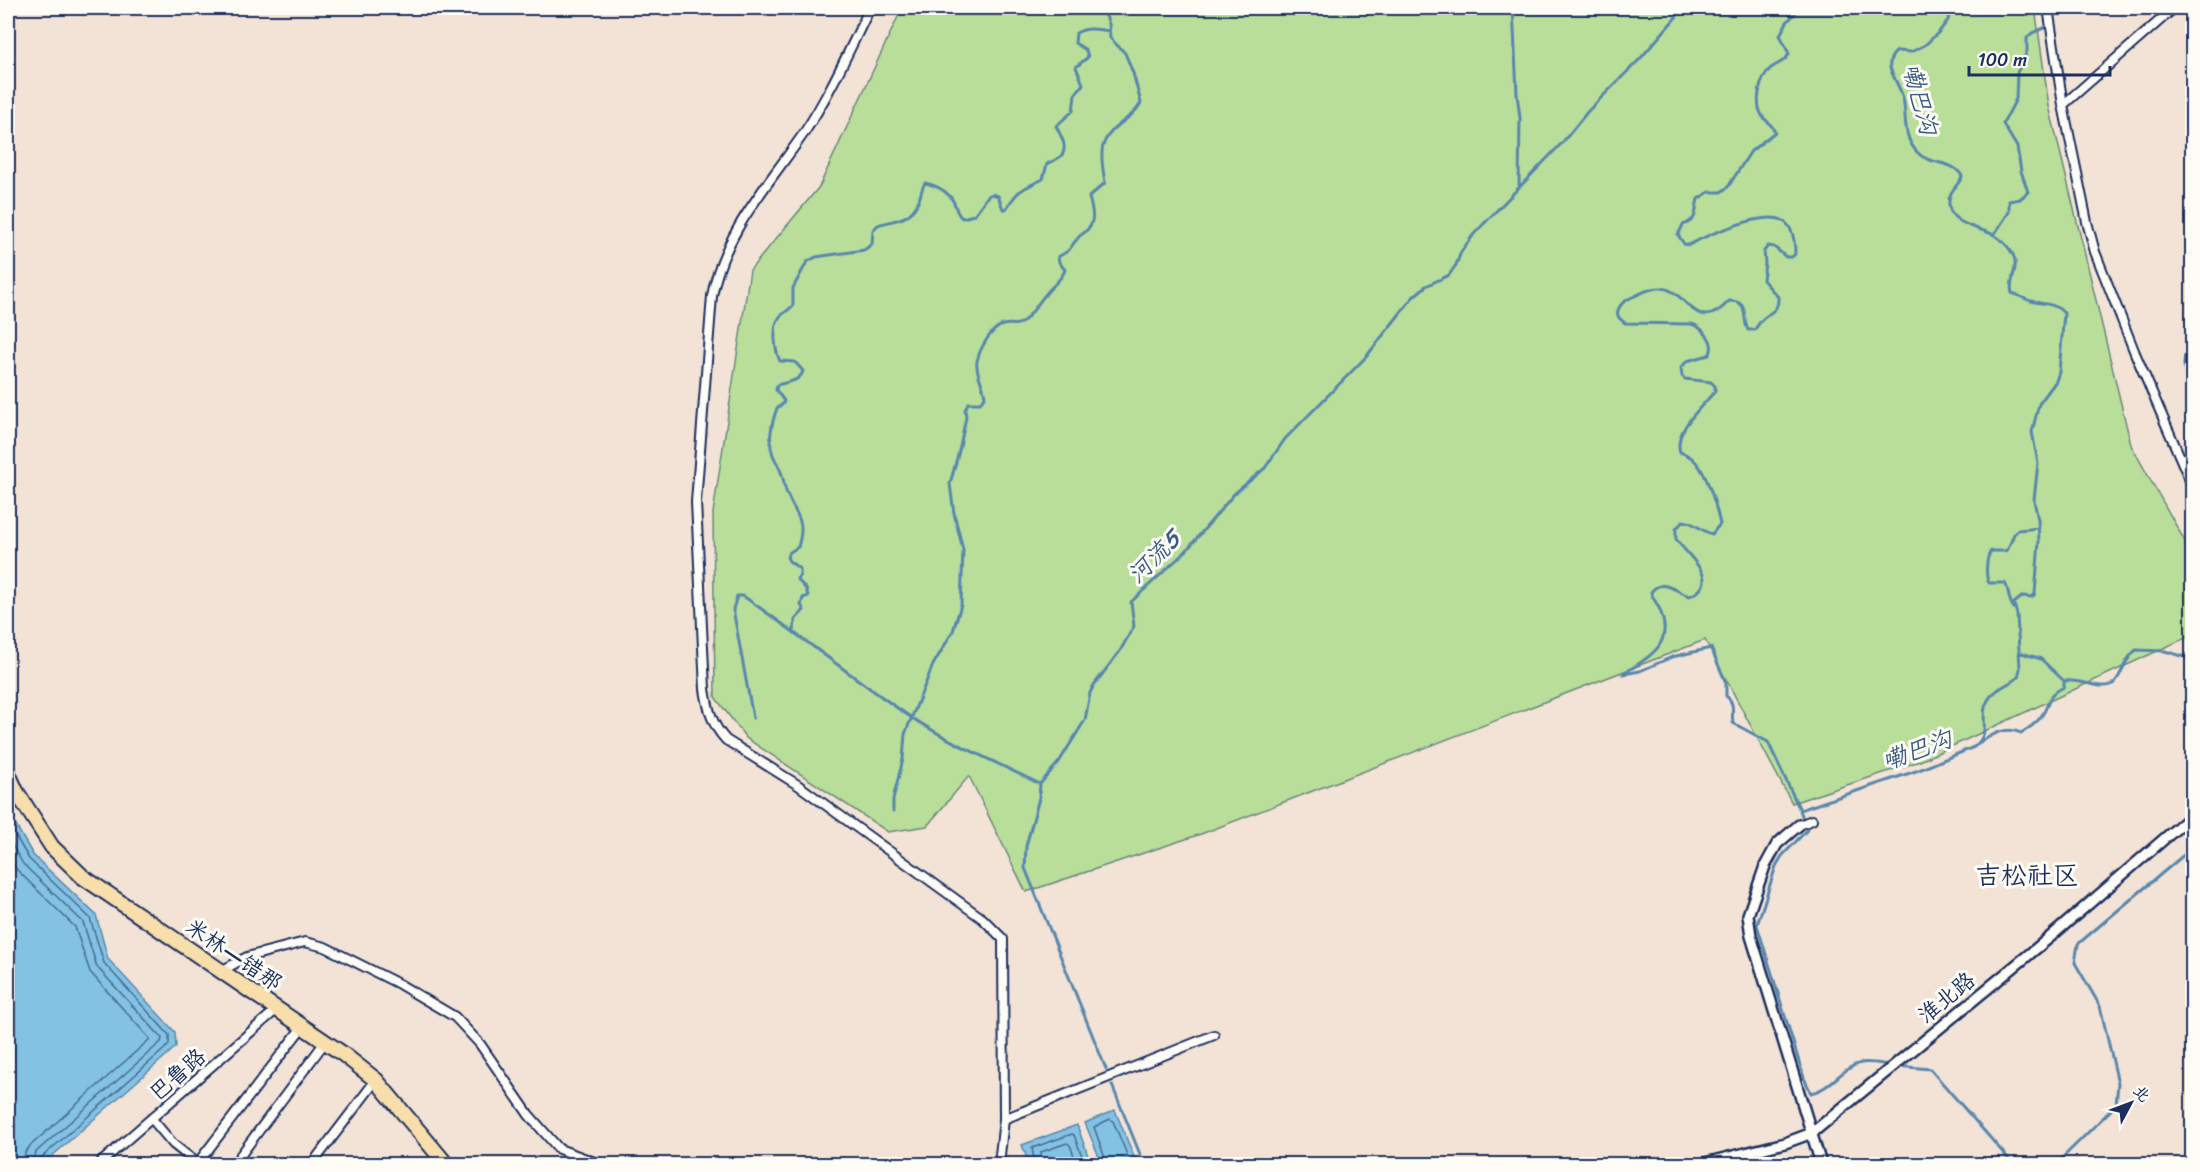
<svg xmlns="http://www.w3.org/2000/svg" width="2200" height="1172" font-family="Sriracha,'LXGW WenKai TC',sans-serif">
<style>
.green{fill:#b8de9a;stroke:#6a867c;stroke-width:1.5}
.water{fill:#83c2e3;stroke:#5987ae;stroke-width:1.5}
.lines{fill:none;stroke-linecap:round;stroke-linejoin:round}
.shore{stroke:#456a93;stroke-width:1.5}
.stream{stroke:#5987ae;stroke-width:3}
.minor-casing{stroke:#1b2f5e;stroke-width:12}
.tertiary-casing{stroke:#1b2f5e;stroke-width:14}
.trunk-casing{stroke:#1b2f5e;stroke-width:18}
.minor{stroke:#fdfcf7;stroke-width:8}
.tertiary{stroke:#fdfcf7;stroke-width:9}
.trunk{stroke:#f8deab;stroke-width:14}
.labels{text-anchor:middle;stroke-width:6;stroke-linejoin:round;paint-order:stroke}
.street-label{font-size:22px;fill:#1b2f5e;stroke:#fdfcf7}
.water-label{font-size:24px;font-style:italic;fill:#3a5b86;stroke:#fdfcf7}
.quarter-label{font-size:26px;fill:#1b2f5e;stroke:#fdfcf7}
</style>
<rect width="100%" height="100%" fill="#f2e3d6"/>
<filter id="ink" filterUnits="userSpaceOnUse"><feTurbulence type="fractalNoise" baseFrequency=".0167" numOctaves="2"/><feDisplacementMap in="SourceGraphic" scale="12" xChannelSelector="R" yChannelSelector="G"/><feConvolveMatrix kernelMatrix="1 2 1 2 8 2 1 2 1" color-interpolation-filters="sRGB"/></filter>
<g filter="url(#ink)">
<path class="green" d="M902 8H2035L2049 106 2131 445 2192 554V635L1920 761 1792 803 1705 640 1201 834 1026 892 969 776 927 826 888 832 746 738 715 697 713 513 750 270 819 187Z
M883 1156 893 1158 900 1164H869L874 1160Z"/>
<path class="water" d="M8 812 33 855 96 915 108 959 175 1032 176 1047 43 1164H8Z
M1115 1110 1137 1164H1102L1085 1123Z
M1077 1125 1091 1164H1029L1022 1145Z"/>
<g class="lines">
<path class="shore" d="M8 823 29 859 90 918 104 963 169 1035V1045L42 1157 39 1164
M8 838 23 864 83 922 97 967 162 1038 161 1042 36 1152 32 1164
M8 856 17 870 75 927 90 972 150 1039 30 1146 25 1153 23 1164
M1035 1164 1032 1148 1072 1134 1074 1135 1085 1164
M1042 1164 1041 1152 1067 1143 1070 1145 1077 1164
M1107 1164 1094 1127 1110 1119 1113 1121 1131 1164"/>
<path class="stream" d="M1513 8 1517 94 1520 118 1519 185
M1994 235 2009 212V201L2020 199 2028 192 2021 171 2017 147 2003 124 2016 99 2017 73 2027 51V38L2032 33 2044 28
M2192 347C2179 354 2184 378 2192 387
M2014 608C2007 600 2010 591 2005 583H1989C1985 576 1986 557 1991 551H2005L2008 549 2014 534 2018 530 2039 528
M794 631 795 620 804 610 801 605 803 598 808 596 806 589 797 579 800 575V569L789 561 787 557 790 552 798 547C806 519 797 518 787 494 784 487 784 479 781 472 779 466 775 460 773 455 767 440 772 422 777 408L783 404 784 401 776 390 777 385C787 382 800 382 803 371L795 362 780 361C775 351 772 328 779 318 782 313 789 311 793 305V288L807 262 816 257 864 250 872 244 873 230 878 225C895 219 909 222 918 202 921 196 921 189 925 183 938 186 950 192 955 205 957 211 957 214 962 218L974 215 988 196 992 194 998 196 1003 209H1006C1020 187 1022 190 1043 179L1047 164C1051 162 1058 159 1061 156 1069 148 1060 134 1056 126L1073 111 1075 95 1083 84 1076 67 1088 57 1086 50 1075 43 1076 33C1087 27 1097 29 1109 31
M2019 652 2041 659 2064 681
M1623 674C1645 659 1674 647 1661 613 1659 605 1653 600 1651 592 1662 577 1676 592 1690 596 1724 581 1687 556 1676 539V529L1683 521C1693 521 1702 532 1712 534L1720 524C1716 506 1707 472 1693 459 1690 456 1685 454 1680 452 1673 431 1702 407 1715 391V386L1711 382 1685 379 1682 376 1681 368 1687 361 1709 355C1717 343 1703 328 1692 324L1625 323C1620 319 1615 316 1619 308 1622 301 1630 298 1637 295 1643 292 1651 288 1659 288 1687 287 1695 339 1729 301 1751 301 1741 318 1748 330H1754C1757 327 1760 321 1764 318 1772 311 1779 310 1778 297L1763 280 1765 263 1764 251 1768 246 1774 247 1786 257H1792L1795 254C1795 243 1793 226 1782 220 1763 211 1707 235 1689 245L1684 244 1678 235 1683 225C1699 219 1694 213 1698 199L1709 192H1721L1728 187 1751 151 1775 132C1772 124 1768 123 1763 117 1754 105 1759 78 1771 68 1778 63 1784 63 1789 54L1780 35 1787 22 1800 8
M1624 674 1640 671 1672 657 1711 648 1726 683V696C1736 703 1731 712 1733 723L1768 742 1800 810 1807 830 1782 856 1776 866 1757 925 1804 1078 1811 1093C1831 1089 1841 1068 1861 1063 1869 1061 1881 1064 1890 1065
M2064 681C2081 678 2105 693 2115 682 2124 672 2122 662 2136 650L2165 651 2192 659
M753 718 733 609 737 596H743C798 634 851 676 906 714 948 742 995 762 1040 784
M1981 742C1993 734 2006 726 2021 733 2028 729 2035 724 2040 718 2052 703 2044 697 2064 687V681
M1800 810 1919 770 1974 747C1993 732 1978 717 1988 700 1995 688 2009 685 2018 677L2020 669 2017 615 2014 603 2023 596 2032 597 2035 594 2039 541 2038 520 2034 500 2038 463 2032 432 2039 404 2056 381 2059 372 2064 313C2054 302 2044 305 2031 301 2024 299 2018 295 2012 293 2008 280 2019 269 2014 257 2011 249 2001 238 1992 234 1979 228 1949 224 1949 204 1948 190 1959 186 1962 176 1952 159 1929 166 1917 152 1902 136 1907 117 1903 98 1900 87 1893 78 1890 67 1889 60 1892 55 1897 51L1911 52 1925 45 1939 32 1948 20 1951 8
M893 811V799L903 759 905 734 933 665 953 631 961 605 963 550 954 513 950 484 960 447 966 417 965 410 968 403H980L985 397C984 385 975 373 977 361 980 349 990 329 1003 325 1009 323 1015 326 1021 323 1031 316 1037 304 1045 295 1051 286 1061 281 1065 270L1059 262 1058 257C1074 248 1068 249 1078 238 1080 235 1083 234 1085 232 1097 221 1092 210 1089 197L1105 183C1101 155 1096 142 1121 123 1129 117 1136 112 1141 103L1133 73 1125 53 1110 38 1109 24 1103 8
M1897 1066 1930 1069 2013 1164
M1106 1069 1025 868 1026 846 1039 798 1040 784 1059 762 1085 720 1090 693 1094 685 1120 651 1134 626 1131 602 1186 551 1234 494 1265 468 1285 439 1366 357 1413 297 1426 286 1449 275 1456 265 1461 252 1474 234 1562 143 1588 111 1640 59 1684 8
M1112 1085 1144 1164
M2056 1164 2116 1105 2118 1083 2100 1006 2075 963 2078 944 2192 848"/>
<g class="minor-casing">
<path id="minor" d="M870 8C849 50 830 94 804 133 769 184 723 233 712 296L696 502 705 689C708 709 712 725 726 740L798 785 983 919 1003 939 1004 1119
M2048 8 2063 105 2087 222 2095 252 2135 353 2192 485
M2063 105 2174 8
M1799 825 1812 820
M221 971 247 957 305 942 325 947 399 984 455 1017 480 1044 529 1115 559 1149 600 1164
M152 1119 173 1144 198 1164
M99 1164 277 1009
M197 1164 303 1026
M234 1164 325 1042
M312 1164 376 1080
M999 1164 1004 1119 1214 1035"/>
</g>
<g class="tertiary-casing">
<path id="tertiary" d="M1799 825 1777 844 1765 866 1748 915 1751 936 1821 1164
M1701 1164 1785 1143 1812 1133 2049 938 2192 815"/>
</g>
<g class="trunk-casing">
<path id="trunk" d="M8 773 16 791 52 847 83 877 343 1054 376 1080 446 1164"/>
</g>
<use href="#minor" class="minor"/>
<use href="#tertiary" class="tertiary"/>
<use href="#trunk" class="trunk"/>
</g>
</g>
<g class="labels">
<g class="street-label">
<text transform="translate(234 954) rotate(34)" y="8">米林—错那</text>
<text transform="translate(1946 997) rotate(-39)" y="8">淮北路</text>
<text transform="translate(177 1074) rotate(-41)" y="8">巴鲁路</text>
</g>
<g class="water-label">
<text transform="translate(1920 99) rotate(75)" y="8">嘞巴沟</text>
<text transform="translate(1154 557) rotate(-45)" y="8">河流5</text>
<text transform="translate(1917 750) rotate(-20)" y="8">嘞巴沟</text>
</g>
<g class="quarter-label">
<text x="2027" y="884">吉松社区</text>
</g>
</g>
<rect width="2200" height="1172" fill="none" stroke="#fdfcf7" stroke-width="30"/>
<rect x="15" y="15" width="2170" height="1142" fill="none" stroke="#1b2f5e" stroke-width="2" filter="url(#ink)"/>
<g transform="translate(2131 1103) rotate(49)" stroke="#fdfcf7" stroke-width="4.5" paint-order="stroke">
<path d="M0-4.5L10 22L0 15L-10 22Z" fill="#1b2f5e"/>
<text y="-9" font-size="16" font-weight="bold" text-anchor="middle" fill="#1b2f5e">北</text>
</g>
<path d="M1969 66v9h141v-9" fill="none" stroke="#1b2f5e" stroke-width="3"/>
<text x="1978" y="66" font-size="18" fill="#1b2f5e" stroke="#fdfcf7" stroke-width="4.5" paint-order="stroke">100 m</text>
</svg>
